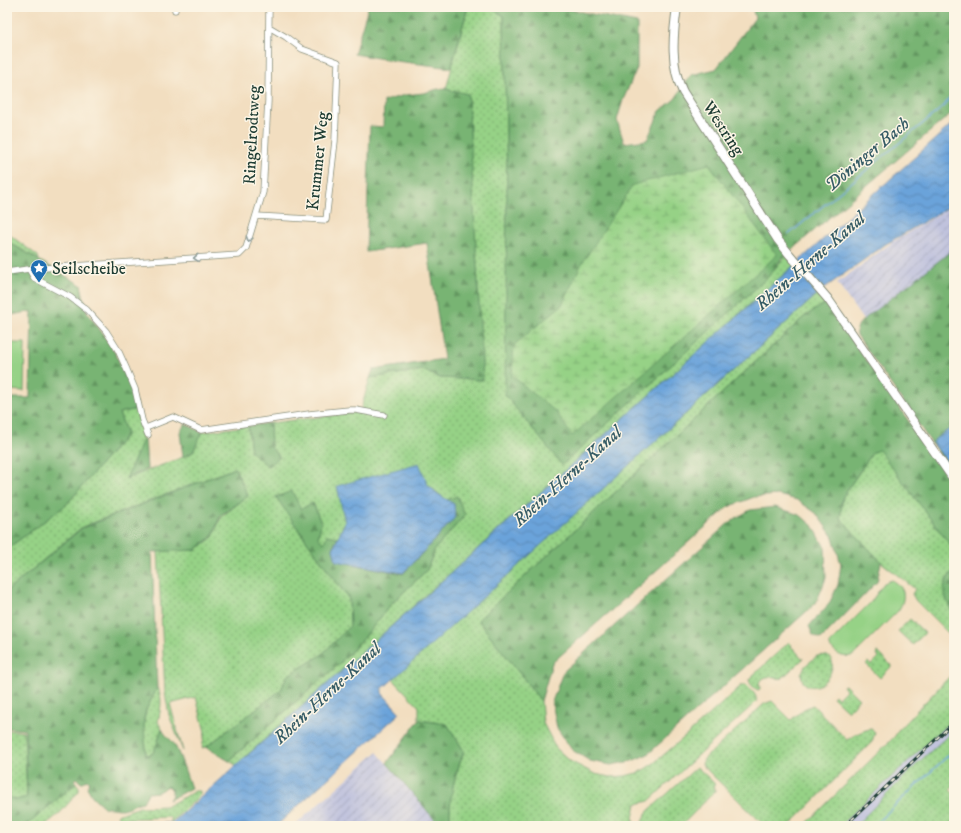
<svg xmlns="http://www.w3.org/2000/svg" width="961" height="833" font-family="'IM FELL DW Pica',serif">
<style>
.industrial{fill:url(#industrial-furrows)}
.railway{fill:#c0c2dd}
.grass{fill:url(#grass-dots);stroke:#5a885d}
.forest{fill:url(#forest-firs);stroke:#4c7854}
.wetland{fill:url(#wetland-marsh);stroke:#5a885d}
.pitch{fill:#96d286;stroke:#5a885d}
.water{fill:url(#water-waves);stroke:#457087}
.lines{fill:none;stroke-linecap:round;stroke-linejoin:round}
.stream{stroke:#6ba3da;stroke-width:1.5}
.minor-casing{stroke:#888e7a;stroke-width:7}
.secondary-casing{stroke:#888e7a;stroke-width:10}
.minor{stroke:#fff;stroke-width:5.5}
.secondary{stroke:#fff;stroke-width:8}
.rail-casing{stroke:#1f3d34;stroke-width:3}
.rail{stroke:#fcf5e5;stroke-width:1.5;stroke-dasharray:4.5;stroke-linecap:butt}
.oneway{stroke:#8f9e9a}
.labels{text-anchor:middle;stroke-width:3;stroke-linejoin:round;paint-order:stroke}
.street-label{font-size:17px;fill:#1f3d34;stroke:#fcf5e5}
.poi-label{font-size:17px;fill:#1f3d34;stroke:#fcf5e5;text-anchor:start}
.water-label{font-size:18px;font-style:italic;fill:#365c66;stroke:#fcf5e5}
</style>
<defs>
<pattern id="industrial-furrows" width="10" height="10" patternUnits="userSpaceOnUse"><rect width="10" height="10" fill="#c0c2dd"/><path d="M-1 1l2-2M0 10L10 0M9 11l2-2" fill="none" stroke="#9b9fb4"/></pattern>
<pattern id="grass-dots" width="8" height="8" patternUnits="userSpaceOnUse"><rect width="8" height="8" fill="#96d286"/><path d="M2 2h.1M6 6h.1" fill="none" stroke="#7aac6e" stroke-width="1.8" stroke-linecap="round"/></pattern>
<pattern id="forest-firs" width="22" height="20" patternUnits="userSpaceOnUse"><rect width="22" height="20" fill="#78b473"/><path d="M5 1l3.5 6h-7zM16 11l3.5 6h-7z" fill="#62945f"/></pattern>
<pattern id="wetland-marsh" width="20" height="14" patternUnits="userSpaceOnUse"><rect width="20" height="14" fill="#96d286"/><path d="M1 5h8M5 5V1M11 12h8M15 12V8" fill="none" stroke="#7aac6e"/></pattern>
<pattern id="water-waves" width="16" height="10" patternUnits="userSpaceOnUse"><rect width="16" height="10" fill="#6ba3da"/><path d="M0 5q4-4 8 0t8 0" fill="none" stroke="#5786b2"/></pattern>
</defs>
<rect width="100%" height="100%" fill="#fcf5e5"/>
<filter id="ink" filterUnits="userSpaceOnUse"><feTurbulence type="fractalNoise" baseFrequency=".025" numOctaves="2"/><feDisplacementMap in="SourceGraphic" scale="8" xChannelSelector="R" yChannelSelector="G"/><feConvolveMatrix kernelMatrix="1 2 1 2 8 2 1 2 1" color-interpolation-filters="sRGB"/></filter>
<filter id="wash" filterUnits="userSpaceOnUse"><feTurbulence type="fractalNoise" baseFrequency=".012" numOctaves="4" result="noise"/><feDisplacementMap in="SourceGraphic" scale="16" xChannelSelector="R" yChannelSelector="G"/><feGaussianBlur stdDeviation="0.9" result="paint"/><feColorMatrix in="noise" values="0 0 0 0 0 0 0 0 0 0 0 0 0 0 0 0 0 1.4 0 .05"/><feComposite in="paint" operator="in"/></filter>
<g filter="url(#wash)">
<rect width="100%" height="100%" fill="#f2dec0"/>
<path class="industrial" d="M954 205V249L863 320 837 283 894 241Z
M377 752 440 826H294Z"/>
<path class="railway" d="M954 718V730L920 761 855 826H840Z"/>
<path class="grass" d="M468 7H488L504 15 507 190 768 277 786 255 794 265 236 765 229 761 339 664 365 637 391 604 427 570 435 549 465 515 428 485 337 486 345 522 338 537 324 543 318 538 321 523 313 503 301 510 276 496 301 533 349 599 350 626 320 656 287 676 281 690 206 747 202 748 205 732 196 697 170 704 183 751 169 715 165 693 158 551 191 550H195L201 546 213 537 221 517 248 496 235 468 82 527 7 591V549L66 505 127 434 119 413 137 409 143 440 126 479 183 457 193 452 202 432 248 426 251 452 271 448 270 423 360 412 370 378 423 370 440 378 482 380 468 95 446 89Z
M7 233 38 256 39 260 10 243 7 249Z
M818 294 826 303 805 316 478 620 541 701 543 723 556 748 570 761 595 774 610 777 625 776 637 773 645 769 654 763 687 735 742 685H746C751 690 758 695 756 702L649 801 636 804 633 818 634 826H451C447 800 455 776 464 751L447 724 419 720V707L393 679Z
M879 449 954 550V570C936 590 947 595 953 616 955 622 954 629 954 635L953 636 947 632 916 601 912 594 915 589 881 562 840 518 843 496 873 452Z
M910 619 925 633 913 645 898 631Z
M789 642 792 645 791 646 803 659 782 678C772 680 769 672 759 682L760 689 758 690C753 688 749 683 749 679Z
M878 652 892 666 880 678 866 664 868 662 871 665 879 657 876 653Z
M817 656C850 649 823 702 803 682L801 674 805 666Z
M954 672V718L839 826H804L895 736 900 728Z
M845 685 859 699 848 711 833 697 835 695 838 698 846 690 843 686Z
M157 688C164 697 160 712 158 722L162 729C158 737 158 746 152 754L145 755 146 752C144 737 142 722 147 708 150 701 154 695 157 688Z
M772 701 791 720 804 709 813 705 847 740C854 735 863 730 871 729L875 732 872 742 789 826H765L704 767 702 764 704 759 764 704Z
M7 730 24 732 27 798 16 800 7 796Z
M954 730V785L950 790 954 794V826H855L920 761Z
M697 767 714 783 715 791 681 826H643L642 822 647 812Z
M76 783 79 787V791L60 813 44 826H26Z
M195 791H200V795L171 822V817L119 819 117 815 140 807 167 806Z"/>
<path class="forest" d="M368 7H468L451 68 396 61 354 54Z
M488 7H557L637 23V68L623 100 617 120 624 143 647 140 660 111 675 99 691 75 716 69 755 18 752 7H954V111L782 258 768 277 562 465 505 395 507 190 504 16Z
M438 89H446L468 94 483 380 440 378 423 370 370 378 373 370 444 359 427 243 366 252 370 126 383 127 384 101 405 95 424 93Z
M10 243 81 285 87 312 98 327 114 351 130 385 137 409 119 413 127 434 66 505 7 549V398H30L32 311 7 316V249Z
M954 249V426L935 439 933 443 954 472V476L857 335C856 329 858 324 863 320Z
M826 303 954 486V550L879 450 873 452 843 496 840 518 881 562 877 582 821 639 813 635 809 626 829 604 838 585 841 564 833 537 816 513 797 500 778 495 754 497 728 507 552 663 541 701 478 620 805 316Z
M270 423 271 448 280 457 268 466 251 452 248 426Z
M185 424 202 432 193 452 183 457 180 432Z
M145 438 147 469 126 479 143 440Z
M235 468 248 496 220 516 213 536 195 550 152 552 157 688 146 710 144 718V727L146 752 145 755 152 754C158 746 158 737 162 729 165 735 168 737 172 741 179 750 187 777 191 788L169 800 172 795V790L168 786 158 792 148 793 143 802C136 803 126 809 121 809 115 809 111 807 105 808L92 796 87 787 90 782 87 780 81 783 76 778 74 780 76 783 26 826H7V796L16 800 27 797 25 730 7 728V591L82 528Z
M292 491 301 509 313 503 321 523 318 538 324 543 327 535 338 537 333 549 336 561 403 574 455 518 454 504 447 500 457 496 465 515 435 549 427 570 391 604 365 637 339 664 229 761 206 747 281 690 287 676 320 656 350 626 349 599 301 533 276 497Z
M775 507 800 515 814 527 825 548 826 578 816 603 648 754 632 761 611 765 590 761 572 750 557 728 552 702 563 672 731 521 750 510Z
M954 570V618C946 597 937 589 954 570Z
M419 720 447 724 464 751C455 776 447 800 451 826H440L387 763Z"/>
<path class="wetland" d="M709 164 777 255 572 436 556 412 512 376 514 345 562 305 581 265 633 185Z"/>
<path class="pitch" d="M7 343H25L24 391 7 390Z
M892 580C906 587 906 599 898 611L854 655C844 659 837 655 830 647V643L871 602 884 583Z"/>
<path class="water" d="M954 122V204L886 244 823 289 390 682 382 689V693L400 713 276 826H121L123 824 172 823Z
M954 426V472L933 443 935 439Z
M419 463 428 485 438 494 454 504 455 518 403 573 336 561 333 549 345 522 337 486Z"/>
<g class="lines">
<path class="stream" d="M789 234 944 106 952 95 954 86
M873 826 954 750"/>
</g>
</g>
<g filter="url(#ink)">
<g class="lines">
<g class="minor-casing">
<path id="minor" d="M175 7V10
M256 216 326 220 335 141 338 62 302 49 286 37 269 27
M29 269 34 278 70 297 87 310 106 331 118 350 127 370 135 389 142 420 148 435
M7 272 29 269 239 255 246 248 263 192 268 101 269 7
M146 428 173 417 201 430 309 414 349 410H356L384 415"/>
</g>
<g class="secondary-casing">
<path id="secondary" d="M677 7C673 35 670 66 683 92L778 240 790 255 828 299 954 480"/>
</g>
<use href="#minor" class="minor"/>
<use href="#secondary" class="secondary"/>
<g class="rail-casing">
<path id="rail" d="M845 826 954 722"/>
</g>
<use href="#rail" class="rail"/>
</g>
<defs><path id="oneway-chevron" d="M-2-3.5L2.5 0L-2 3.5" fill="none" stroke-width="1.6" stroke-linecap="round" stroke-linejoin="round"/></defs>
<g class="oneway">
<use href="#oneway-chevron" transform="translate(249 239) rotate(107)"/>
<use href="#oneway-chevron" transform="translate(196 258) rotate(176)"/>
</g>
</g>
<defs>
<g id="sight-pin" transform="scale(0.9)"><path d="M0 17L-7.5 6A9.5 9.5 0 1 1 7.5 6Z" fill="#1f6fb2" stroke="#fcf5e5"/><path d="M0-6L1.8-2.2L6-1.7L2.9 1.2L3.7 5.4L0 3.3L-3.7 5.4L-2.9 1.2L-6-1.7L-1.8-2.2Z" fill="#fff"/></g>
</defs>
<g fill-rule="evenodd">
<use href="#sight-pin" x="39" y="268"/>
</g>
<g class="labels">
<g class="street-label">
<text transform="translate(724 128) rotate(57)" y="6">Westring</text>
<text transform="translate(251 135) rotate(-87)" y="6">Ringelrodtweg</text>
<text transform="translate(317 161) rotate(-84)" y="6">Krummer Weg</text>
</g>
<g class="poi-label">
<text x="52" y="274">Seilscheibe</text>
</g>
<g class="water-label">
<text transform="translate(867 154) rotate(-40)" y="6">Döninger Bach</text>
<text transform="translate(810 261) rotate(-41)" y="6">Rhein-Herne-Kanal</text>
<text transform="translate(567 476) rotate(-42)" y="6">Rhein-Herne-Kanal</text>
<text transform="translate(327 693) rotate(-43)" y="6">Rhein-Herne-Kanal</text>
</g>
</g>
<rect width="961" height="833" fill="none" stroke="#fcf5e5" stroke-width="24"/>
</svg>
